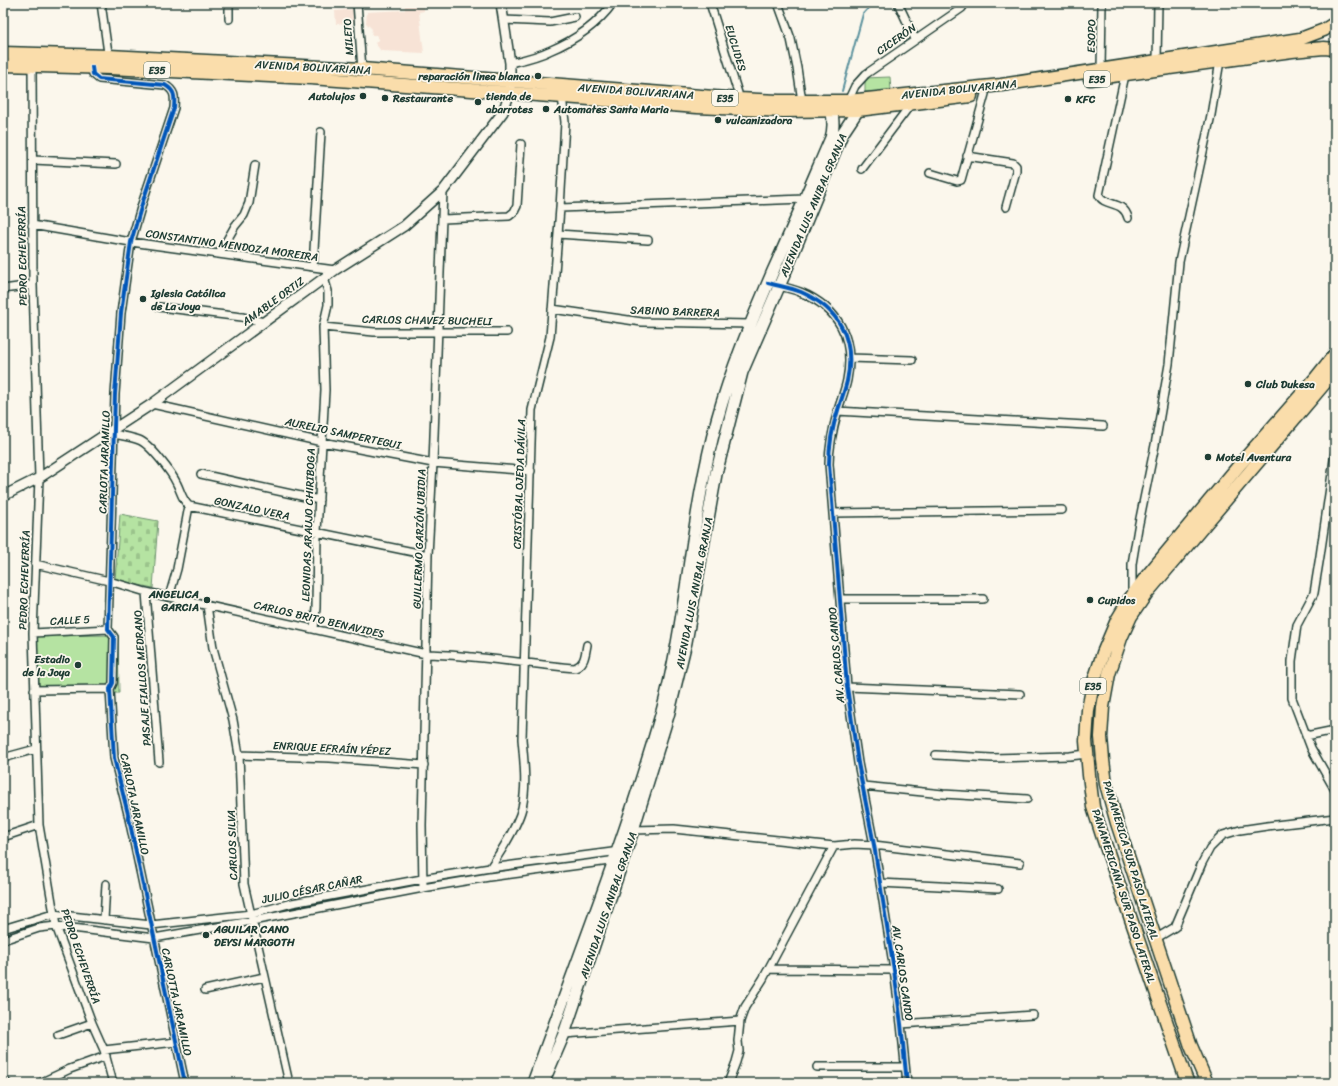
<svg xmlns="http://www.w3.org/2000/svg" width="1338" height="1086" font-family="Sriracha,sans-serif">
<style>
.built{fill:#f7e3d6}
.green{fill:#b5e3a2;stroke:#6a906b}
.cemetery{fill:url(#cemetery-stones);stroke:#6a906b}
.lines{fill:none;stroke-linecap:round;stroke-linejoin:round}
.stream{stroke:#5c929e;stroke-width:2}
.minor-casing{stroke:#1f3d34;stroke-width:10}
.tertiary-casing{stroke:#1f3d34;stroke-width:12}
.secondary-casing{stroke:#1f3d34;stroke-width:14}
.trunk-casing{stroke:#1f3d34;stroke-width:15}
.minor{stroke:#fbf7ec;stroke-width:7}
.tertiary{stroke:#fbf7ec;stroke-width:9}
.secondary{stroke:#fbf7ec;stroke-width:11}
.trunk{stroke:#faddab;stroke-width:12}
.cycleway-casing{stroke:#fbf7ec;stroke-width:6}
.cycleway{stroke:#0057b8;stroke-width:4}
.poi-dot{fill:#1f3d34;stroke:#fbf7ec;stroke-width:1.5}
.labels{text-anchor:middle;stroke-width:3.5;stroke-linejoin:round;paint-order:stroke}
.shield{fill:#fbf7ec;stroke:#61756b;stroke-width:1}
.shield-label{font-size:10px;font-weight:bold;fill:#1f3d34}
.street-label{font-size:11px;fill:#1f3d34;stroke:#fbf7ec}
.poi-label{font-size:11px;font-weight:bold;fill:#1f3d34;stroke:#fbf7ec;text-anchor:start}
</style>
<defs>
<pattern id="cemetery-stones" width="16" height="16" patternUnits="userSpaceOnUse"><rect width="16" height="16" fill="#b5e3a2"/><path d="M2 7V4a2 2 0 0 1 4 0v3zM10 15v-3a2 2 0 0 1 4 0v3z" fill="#9bc48c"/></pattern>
</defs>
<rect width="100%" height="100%" fill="#fbf7ec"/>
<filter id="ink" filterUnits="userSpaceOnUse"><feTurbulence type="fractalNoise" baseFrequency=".025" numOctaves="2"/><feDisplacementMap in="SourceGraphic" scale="8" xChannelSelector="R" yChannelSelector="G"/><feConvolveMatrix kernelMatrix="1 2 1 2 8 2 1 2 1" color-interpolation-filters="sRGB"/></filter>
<g filter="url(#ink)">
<path class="built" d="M405 3H424V11L419 12 424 53 381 51 375 43 379 39 376 35H371L372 29 366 23 367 12 405 10Z
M354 9 355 23 336 24 335 11Z"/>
<path class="green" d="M890 77 891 91 865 92V78Z
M118 635 119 693 38 694 37 636Z"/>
<path class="cemetery" d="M120 514 158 521 153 588 115 580Z"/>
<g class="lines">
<path class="stream" d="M842 91 863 14 873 3"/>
<g class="minor-casing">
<path id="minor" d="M101 3 109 60
M229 3V19
M357 3 362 69
M710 3 738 93 739 99
M778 3 791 39 797 68 802 101
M898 3 915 39
M504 20 550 22 575 17
M1157 60 1158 3
M510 63C523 60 537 57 549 51 573 41 597 25 613 3
M32 65 33 285 39 478 33 633 39 825 56 926 92 1023 104 1050 113 1083
M92 67 93 74 99 79 165 85C175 91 175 96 174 108L142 204 131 242 121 313 115 394 108 629 114 637 113 683 110 689 114 758 128 814 185 1083
M1101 70 1102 3
M1125 75 1099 195C1104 207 1124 200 1128 218
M848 101 855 86 866 74 962 8 965 3
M967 156 1013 163 1016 166V171L1006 207
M33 160 116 164
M862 169 911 104
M930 173 957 181 961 180 985 94
M560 208 805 199
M443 219 509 216 514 212 517 206 521 144
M32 225 131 242 335 270
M558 234 648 240
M219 254 235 226 244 215 249 203 255 165
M313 267 321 132
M776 285C784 287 792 289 800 292 839 308 855 339 847 380 845 390 841 400 838 410 833 428 829 445 829 464L847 687 858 763 874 845 894 970 901 1024 907 1083
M3 289 33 285
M159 307 242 317 264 322
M552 309 642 322 750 324
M323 327 374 332H507
M850 358 912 360
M152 404 322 442 433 463 531 471
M837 411 1103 426
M114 434C122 436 131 437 139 440 150 444 172 473 177 484 181 492 182 500 189 506L428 555
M1335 453 1320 556 1314 593 1297 625 1292 661V698L1311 748 1335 790
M201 474 319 500
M833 513 1062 510
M35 564 109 581 146 592 426 654C476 655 525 664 575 668 585 664 585 655 587 645
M146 592 159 762
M1132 595V564L1138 528 1155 445 1169 364 1179 262 1211 115 1220 61
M169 597 177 569 189 506
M840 599H983
M207 605 213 648 233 720 239 755 244 884 289 1083
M314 629 316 608 317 532 325 390 323 327 328 305V291L324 278
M33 633 108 629
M847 687 1020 694
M34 690 110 689
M1306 736 1335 730
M239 755 330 758 424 765
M936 755 992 758 1070 756 1087 754
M3 758 36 749
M863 786 943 794 1027 799
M633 830 674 829 834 846 854 844 874 845 1020 863
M3 837 39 825
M490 868C500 853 518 825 522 808 527 785 524 762 522 739L532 410 550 337 560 208 565 122 562 96
M880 883 998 889
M423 888 422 825 428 555 433 463 443 191
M104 920 106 884
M3 929 53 914 151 925 251 914 292 903 422 879 490 868 620 851
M1155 939 1175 927 1202 863 1210 848 1223 835 1240 830 1267 826 1335 818
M3 940 39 928 56 926 154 938 252 921 423 888 489 877 617 860
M768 969 894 970
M205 990 264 977
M901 1024 1033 1015
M564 1034 740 1021
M58 1035 92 1023
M104 1050 176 1042
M817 1067H905
M3 1080 7 1083
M40 1083 70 1069 106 1056
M728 1083 736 1062 739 1051 738 1041 740 1021 745 1007 763 979 834 846"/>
</g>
<g class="tertiary-casing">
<path id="tertiary" d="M3 496 39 478 152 404 335 270 404 226 443 191 503 112 510 92V63L501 3"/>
</g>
<g class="secondary-casing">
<path id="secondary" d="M533 1083C577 961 625 840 661 715 688 618 690 517 717 420 731 369 752 320 773 271 793 227 812 182 831 138 834 128 833 121 832 111
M543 1083 564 1034 633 830 668 716 686 642 716 474 742 372 787 268 842 134 858 110"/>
</g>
<g class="trunk-casing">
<path id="trunk" d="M3 53 109 56 362 69 739 99 779 101H848L1001 85 1300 39 1324 30 1335 23
M3 65 110 68 311 78 697 107 783 111 858 110 971 96
M1090 79 1292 51 1324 48 1335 49
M1188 1083 1185 1076 1103 838 1093 807 1089 775 1086 741 1088 710 1093 684 1103 653 1117 620 1129 600 1146 577 1241 463 1315 379 1335 354
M1207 1083 1191 1046 1117 823 1106 784 1103 760 1101 737 1103 707 1109 674 1121 638 1131 616 1146 594 1335 371"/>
</g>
<use href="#minor" class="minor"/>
<use href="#tertiary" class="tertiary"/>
<use href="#secondary" class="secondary"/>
<use href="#trunk" class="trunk"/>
<g class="cycleway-casing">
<path id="cycleway" d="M92 67 93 74 99 79 165 85C175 91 175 96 174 108L142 204 131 242 121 313 115 394 108 629 114 637 113 683 110 689 114 758 128 814 185 1083
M768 283C779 286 791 288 801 292 839 309 856 339 847 381 845 390 841 400 838 410 832 428 829 445 829 464L847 687 858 763 874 845 894 970 901 1024 907 1083"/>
</g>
<use href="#cycleway" class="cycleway"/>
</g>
</g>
<g class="poi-dot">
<circle cx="538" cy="76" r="4"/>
<circle cx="363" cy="96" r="4"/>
<circle cx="385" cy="98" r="4"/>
<circle cx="1068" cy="99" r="4"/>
<circle cx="478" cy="102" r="4"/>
<circle cx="546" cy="109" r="4"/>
<circle cx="718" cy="120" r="4"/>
<circle cx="143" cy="299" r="4"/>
<circle cx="1248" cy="384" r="4"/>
<circle cx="1208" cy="457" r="4"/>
<circle cx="207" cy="600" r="4"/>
<circle cx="1090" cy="600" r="4"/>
<circle cx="78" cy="665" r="4"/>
<circle cx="206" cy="935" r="4"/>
</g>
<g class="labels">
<g class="shield">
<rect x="144" y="62" width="26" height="16" rx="3"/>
<rect x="1084" y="71" width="26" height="16" rx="3"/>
<rect x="712" y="90" width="26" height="16" rx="3"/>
<rect x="1080" y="678" width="26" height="16" rx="3"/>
</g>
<g class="shield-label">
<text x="157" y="74">E35</text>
<text x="1097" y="83">E35</text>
<text x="725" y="102">E35</text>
<text x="1093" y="690">E35</text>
</g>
<g class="street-label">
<text transform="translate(1091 36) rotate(-89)" y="4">ESOPO</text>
<text transform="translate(348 37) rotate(-94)" y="4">MILETO</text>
<text transform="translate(896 39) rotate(-35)" y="4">CICERÓN</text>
<text transform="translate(736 48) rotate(73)" y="4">EUCLIDES</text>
<text transform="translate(313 67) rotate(3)" y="4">AVENIDA BOLIVARIANA</text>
<text transform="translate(959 89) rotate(-6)" y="4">AVENIDA BOLIVARIANA</text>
<text transform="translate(636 91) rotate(4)" y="4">AVENIDA BOLIVARIANA</text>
<text transform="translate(813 205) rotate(-67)" y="4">AVENIDA LUIS ANIBAL GRANJA</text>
<text transform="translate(232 245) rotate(8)" y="4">CONSTANTINO MENDOZA MOREIRA</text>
<text transform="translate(22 256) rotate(-91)" y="4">PEDRO ECHEVERRÍA</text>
<text transform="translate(273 301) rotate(-36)" y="4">AMABLE ORTIZ</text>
<text transform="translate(675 311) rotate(2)" y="4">SABINO BARRERA</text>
<text transform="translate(427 320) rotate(1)" y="4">CARLOS CHAVEZ BUCHELI</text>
<text transform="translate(343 433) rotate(12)" y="4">AURELIO SAMPERTEGUI</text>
<text transform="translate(104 462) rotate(-88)" y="4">CARLOTA JARAMILLO</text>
<text transform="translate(519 484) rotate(-88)" y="4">CRISTÓBAL OJEDA DÁVILA</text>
<text transform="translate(252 508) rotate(12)" y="4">GONZALO VERA</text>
<text transform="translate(308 525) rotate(-88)" y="4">LEONIDAS ARAUJO CHIRIBOGA</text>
<text transform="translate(419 539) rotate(-88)" y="4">GUILLERMO GARZÓN UBIDIA</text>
<text transform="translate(24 580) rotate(-88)" y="4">PEDRO ECHEVERRÍA</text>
<text transform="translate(694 593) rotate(-79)" y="4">AVENIDA LUIS ANIBAL GRANJA</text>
<text transform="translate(319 619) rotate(13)" y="4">CARLOS BRITO BENAVIDES</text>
<text transform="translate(70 620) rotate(-3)" y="4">CALLE 5</text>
<text transform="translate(836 655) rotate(-95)" y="4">AV. CARLOS CANDO</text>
<text transform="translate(142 678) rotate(-94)" y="4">PASAJE FIALLOS MEDRANO</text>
<text transform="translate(332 748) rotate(3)" y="4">ENRIQUE EFRAÍN YÉPEZ</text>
<text transform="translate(135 804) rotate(78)" y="4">CARLOTA JARAMILLO</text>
<text transform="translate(232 845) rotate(-92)" y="4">CARLOS SILVA</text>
<text transform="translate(1131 860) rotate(73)" y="4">PANAMERICA SUR PASO LATERAL</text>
<text transform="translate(312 889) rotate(-12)" y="4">JULIO CÉSAR CAÑAR</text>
<text transform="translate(1124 896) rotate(72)" y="4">PANAMERICANA SUR PASO LATERAL</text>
<text transform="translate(608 905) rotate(-71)" y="4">AVENIDA LUIS ANIBAL GRANJA</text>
<text transform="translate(81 956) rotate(71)" y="4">PEDRO ECHEVERRÍA</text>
<text transform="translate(903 973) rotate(82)" y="4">AV. CARLOS CANDO</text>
<text transform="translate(177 1002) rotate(78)" y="4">CARLOTTA JARAMILLO</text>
</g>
<g class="poi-label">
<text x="530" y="80" text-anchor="end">reparación linea blanca</text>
<text x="355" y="100" text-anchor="end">Autolujos</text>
<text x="486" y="100">tienda de<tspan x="486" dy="13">abarrotes</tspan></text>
<text x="393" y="102">Restaurante</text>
<text x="1076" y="103">KFC</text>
<text x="554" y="113">Automates Santa Maria</text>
<text x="726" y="124">vulcanizadora</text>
<text x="151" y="297">Iglesia Católica<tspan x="151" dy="13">de La Joya</tspan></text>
<text x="1256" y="388">Club Dukesa</text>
<text x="1216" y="461">Motel Aventura</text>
<text x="199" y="598" text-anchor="end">ANGELICA<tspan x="199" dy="13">GARCIA</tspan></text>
<text x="1098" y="604">Cupidos</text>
<text x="70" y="663" text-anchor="end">Estadio<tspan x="70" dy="13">de la Joya</tspan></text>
<text x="214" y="933">AGUILAR CANO<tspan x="214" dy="13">DEYSI MARGOTH</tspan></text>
</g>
</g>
<rect width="1338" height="1086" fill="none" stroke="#fbf7ec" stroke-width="16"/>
<rect x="8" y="8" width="1322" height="1070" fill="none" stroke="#1f3d34" stroke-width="1.5" filter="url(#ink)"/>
</svg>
